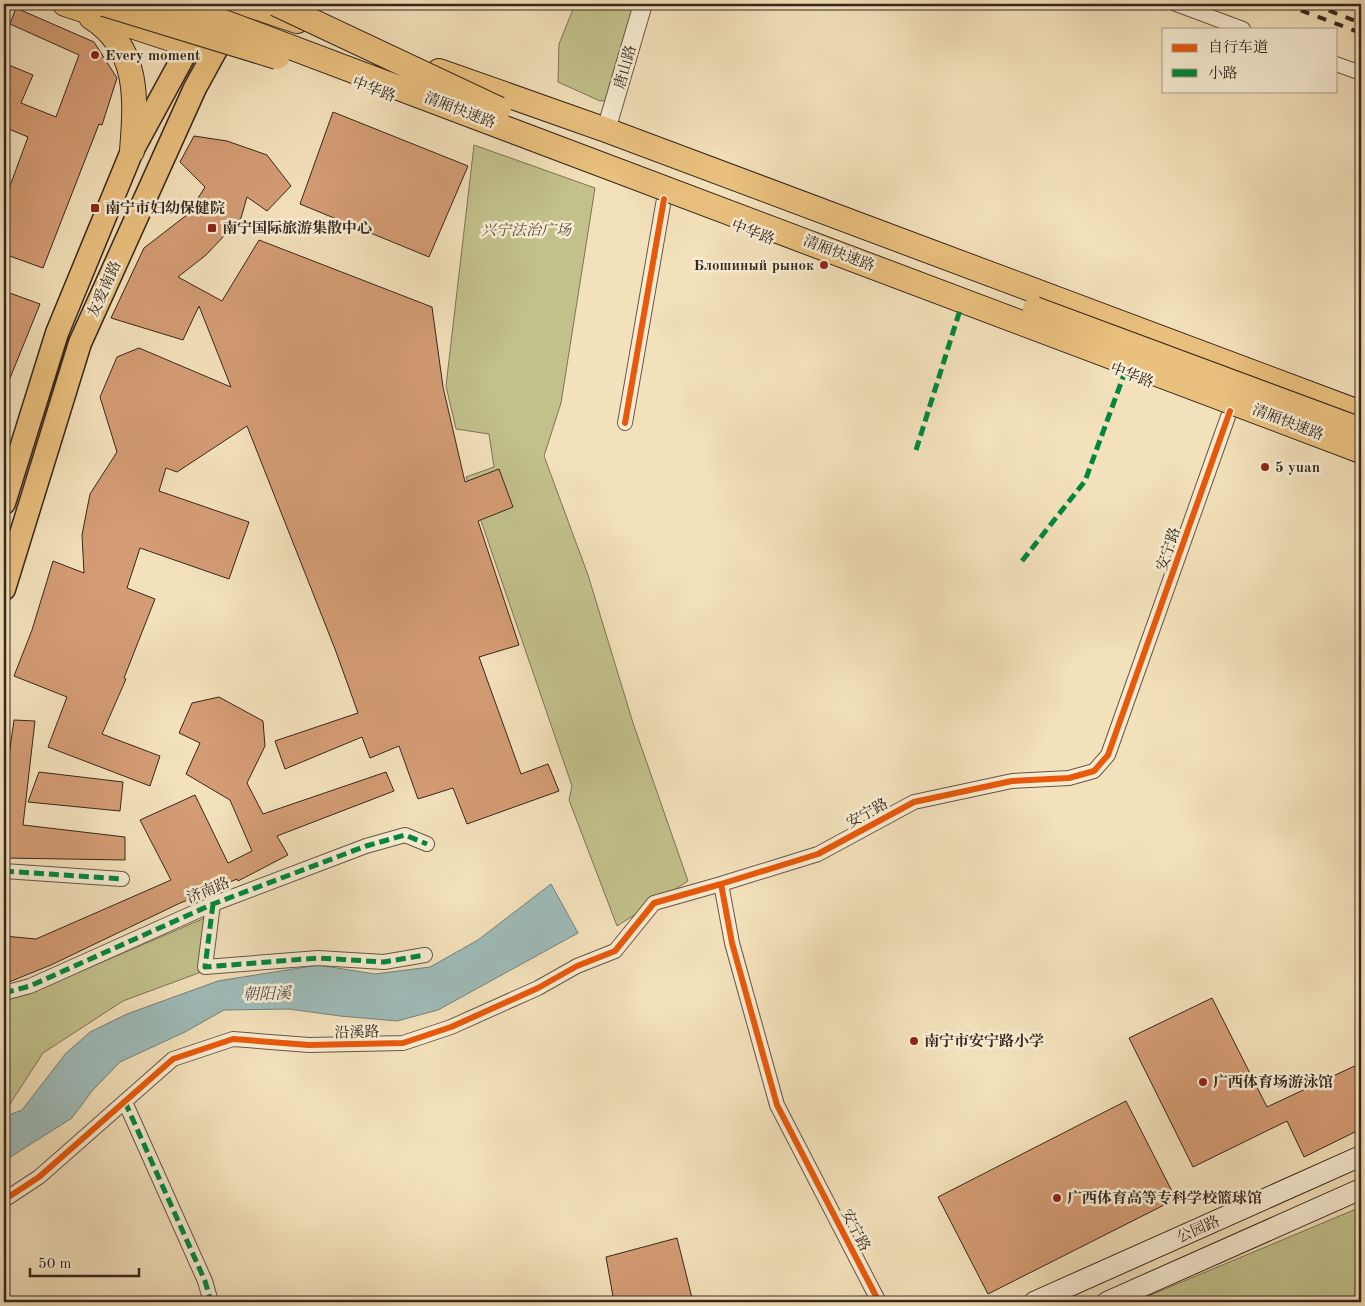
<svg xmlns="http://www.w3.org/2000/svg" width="1365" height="1306" font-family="'Old Standard TT','Noto Serif SC',serif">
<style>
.green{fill:#c2c18c;stroke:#7c7455}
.water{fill:#9ebbb9;stroke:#74807b}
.building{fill:#d49c74;stroke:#36271e}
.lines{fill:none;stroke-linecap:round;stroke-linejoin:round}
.minor-casing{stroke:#655645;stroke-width:16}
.tertiary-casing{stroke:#655645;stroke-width:20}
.secondary-casing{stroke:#36271e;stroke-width:22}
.primary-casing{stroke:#36271e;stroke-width:25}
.trunk-casing{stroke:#36271e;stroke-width:26}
.minor{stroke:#f7ecd3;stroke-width:14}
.tertiary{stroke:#f7ecd3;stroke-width:18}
.secondary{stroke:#f7ecd3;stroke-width:20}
.primary{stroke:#eac07e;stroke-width:22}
.trunk{stroke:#eac07e;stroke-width:24}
.rail{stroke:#36271e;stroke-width:4;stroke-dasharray:9 9;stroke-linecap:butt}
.trunk-bridge-casing{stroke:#36271e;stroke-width:26;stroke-linecap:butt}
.trunk-bridge{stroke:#eac07e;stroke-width:24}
.quiet{stroke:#00873e;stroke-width:5;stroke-dasharray:10 5;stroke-linecap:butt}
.cycleway-casing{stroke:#f7ecd3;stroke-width:9}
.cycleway{stroke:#e8590c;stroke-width:6}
.poi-dot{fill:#8f2418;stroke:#f7ecd3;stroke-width:2}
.labels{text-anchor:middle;stroke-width:5;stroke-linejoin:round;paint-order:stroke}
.poi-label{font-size:15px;font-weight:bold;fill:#36271e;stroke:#f7ecd3;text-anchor:start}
.street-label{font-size:15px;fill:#36271e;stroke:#f7ecd3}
.park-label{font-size:15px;font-style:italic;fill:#594e3a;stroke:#f7ecd3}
.water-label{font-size:16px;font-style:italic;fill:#55534c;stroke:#f7ecd3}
</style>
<rect width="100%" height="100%" fill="#f3e1bb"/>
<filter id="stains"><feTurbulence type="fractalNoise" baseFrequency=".004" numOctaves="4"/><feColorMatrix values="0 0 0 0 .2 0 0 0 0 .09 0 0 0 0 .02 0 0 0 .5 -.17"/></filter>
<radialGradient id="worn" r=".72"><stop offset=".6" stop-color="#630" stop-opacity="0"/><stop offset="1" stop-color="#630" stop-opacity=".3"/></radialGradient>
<path class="green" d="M575 4H642L608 100 600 101 558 82 559 44Z
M474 145 595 188 561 403 544 456 588 575 633 723 688 881 617 926 569 800 572 786 466 477 494 467 489 434 456 429 446 386Z
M214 914 204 971 123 1001 43 1053 10 1104 4 1106V999L35 991Z
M1361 1207V1302H1134Z"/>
<path class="water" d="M551 884 578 933 438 1010 397 1021 340 1016 289 1009 224 1010 185 1032 120 1062 92 1091 72 1118 4 1161V1117L22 1110 66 1053 90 1032 127 1014 218 981 318 965 375 974 430 967 478 940Z"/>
<path class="building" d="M16 8 94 42 117 78 102 125 99 124 43 268 4 254V192L7 194 28 137 4 127V63L33 75 21 103 56 117 79 55 10 24Z
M333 112 468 166 429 257 300 204Z
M194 136 227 141 267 155 291 186 267 211 247 197 241 218 206 255 178 277 222 301 259 240 432 307 443 387 465 482 499 469 513 507 478 521 519 645 479 657 521 774 548 764 559 791 467 824 453 788 418 799 399 746 370 758 362 737 285 769 275 741 358 713 335 649 247 426 177 472 166 468 159 491 249 522 229 579 140 548 127 588 155 599 124 678 126 679 102 734 160 756 150 786 48 747 67 697 14 676 32 630 53 561 84 573 82 535 90 494 117 452 100 397 117 357 139 348 231 387 199 306 183 340 111 318 144 248 188 214 205 187 180 162Z
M4 291 40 304 4 393Z
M219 697 263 721 265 746 247 783 263 814 386 772 394 791 277 836 288 855 238 881 237 879 178 904 51 965 4 984V936L36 939 171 880 140 820 195 795 228 863 252 851 230 800 186 774 200 743 179 733 192 703Z
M14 720 35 721 23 825 125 837V860L4 858V791Z
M39 772 123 782 120 811 28 802Z
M1212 998 1267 1107 1361 1063V1129L1304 1157 1287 1121 1193 1167 1129 1038Z
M1126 1101 1176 1199 988 1294 938 1197Z
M677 1238 693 1302H614L606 1257Z"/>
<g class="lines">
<g class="minor-casing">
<path id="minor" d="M1176 4 1243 29
M1336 64 1361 73
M625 423 664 199
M4 871 122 879
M213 904 205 967 318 958 384 962 425 955
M4 993 30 986 213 904 366 846 405 835 427 844
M125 1102 205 1281 211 1302
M4 1200 39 1177 173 1059 233 1039 309 1045 403 1043 451 1027 538 988 577 966 615 951 654 903 721 884
M879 1302 777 1105 732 943 721 884 818 854 914 802 1012 781 1069 778 1094 771 1108 755 1230 411"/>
</g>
<g class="tertiary-casing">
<path id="tertiary" d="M606 130 643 4"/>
</g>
<g class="secondary-casing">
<path id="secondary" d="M1034 1302 1361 1156
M1107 1302 1361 1189"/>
</g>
<g class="primary-casing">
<path id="primary" d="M4 503 57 333 132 151 212 4
M4 589 80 343 195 88 241 4"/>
</g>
<g class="trunk-casing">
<path id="trunk" d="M65 4 189 45 223 34
M246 4 297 21
M91 17C140 48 136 100 132 151
M439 71 606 130 1361 413"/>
</g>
<use href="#minor" class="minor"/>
<use href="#tertiary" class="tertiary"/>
<use href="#secondary" class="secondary"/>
<use href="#primary" class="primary"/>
<use href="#trunk" class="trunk"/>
<path class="rail" d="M1284 4 1361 33
M1312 4 1361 23"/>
<g class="trunk-bridge-casing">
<path id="trunk-bridge" d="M104 4 277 57
M176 4 1361 451
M276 4 499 109
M1035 309 1361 430"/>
</g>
<use href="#trunk-bridge" class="trunk-bridge"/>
<path class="quiet" d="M916 450 960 310
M1022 561 1085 481 1125 372
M4 871 122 879
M213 904 205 967 318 958 384 962 425 955
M4 993 30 986 213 904 366 846 405 835 427 844
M125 1102 205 1281 211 1302"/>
<g class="cycleway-casing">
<path id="cycleway" d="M625 423 664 199
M4 1200 39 1177 173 1059 233 1039 309 1045 403 1043 451 1027 538 988 577 966 615 951 654 903 721 884
M879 1302 777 1105 732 943 721 884 818 854 914 802 1012 781 1069 778 1094 771 1108 755 1230 411"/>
</g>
<use href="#cycleway" class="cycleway"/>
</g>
<g class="poi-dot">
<circle cx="95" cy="55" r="5"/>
<rect x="90" y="203" width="10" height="10" rx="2.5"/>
<rect x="207" y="223" width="10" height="10" rx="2.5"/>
<circle cx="824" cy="265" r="5"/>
<circle cx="1265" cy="467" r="5"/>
<circle cx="914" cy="1041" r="5"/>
<circle cx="1203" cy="1082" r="5"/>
<circle cx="1057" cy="1198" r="5"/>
</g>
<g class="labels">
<g class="poi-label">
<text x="105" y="60">Every moment</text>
<text x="105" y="213">南宁市妇幼保健院</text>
<text x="222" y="233">南宁国际旅游集散中心</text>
<text x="814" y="270" text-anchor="end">Блошиный рынок</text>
<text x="1275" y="472">5 yuan</text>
<text x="924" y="1046">南宁市安宁路小学</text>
<text x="1213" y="1087">广西体育场游泳馆</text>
<text x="1067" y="1203">广西体育高等专科学校篮球馆</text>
</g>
<g class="street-label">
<text transform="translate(625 67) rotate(-74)" y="5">唐山路</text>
<text transform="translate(374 89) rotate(21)" y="5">中华路</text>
<text transform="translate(460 110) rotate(21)" y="5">清厢快速路</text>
<text transform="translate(753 232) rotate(21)" y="5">中华路</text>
<text transform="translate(839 253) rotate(21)" y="5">清厢快速路</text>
<text transform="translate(104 289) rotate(-66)" y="5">友爱南路</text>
<text transform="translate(1132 375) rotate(21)" y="5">中华路</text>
<text transform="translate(1288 422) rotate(21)" y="5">清厢快速路</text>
<text transform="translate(1168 549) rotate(-71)" y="5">安宁路</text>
<text transform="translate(867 813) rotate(-29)" y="5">安宁路</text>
<text transform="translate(208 890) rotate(-22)" y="5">济南路</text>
<text transform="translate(357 1032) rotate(-1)" y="5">沿溪路</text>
<text transform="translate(1198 1229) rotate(-24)" y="5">公园路</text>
<text transform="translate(856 1230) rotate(63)" y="5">安宁路</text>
</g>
<g class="park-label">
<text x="526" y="235">兴宁法治广场</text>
</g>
<g class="water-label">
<text transform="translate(267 993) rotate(-1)" y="6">朝阳溪</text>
</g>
</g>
<rect width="1365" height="1306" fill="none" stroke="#f3e1bb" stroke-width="20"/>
<rect x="5" y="5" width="1355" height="1296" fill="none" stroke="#36271e" stroke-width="2.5"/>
<rect x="10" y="10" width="1345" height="1286" fill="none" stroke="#36271e"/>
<rect x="1162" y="28" width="175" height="65" fill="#f7ecd3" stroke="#aa9d8b"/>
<rect x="1172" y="44" width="25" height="8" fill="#e8590c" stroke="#aa9d8b"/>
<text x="1208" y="52" font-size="15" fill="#36271e">自行车道</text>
<rect x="1172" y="69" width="25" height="8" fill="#00873e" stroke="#aa9d8b"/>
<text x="1208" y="78" font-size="15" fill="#36271e">小路</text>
<path d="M30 1268v8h109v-8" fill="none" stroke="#36271e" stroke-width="2.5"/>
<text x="38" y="1268" font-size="15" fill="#36271e" stroke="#f7ecd3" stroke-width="4" paint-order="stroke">50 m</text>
<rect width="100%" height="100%" filter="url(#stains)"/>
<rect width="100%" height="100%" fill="url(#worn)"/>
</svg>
